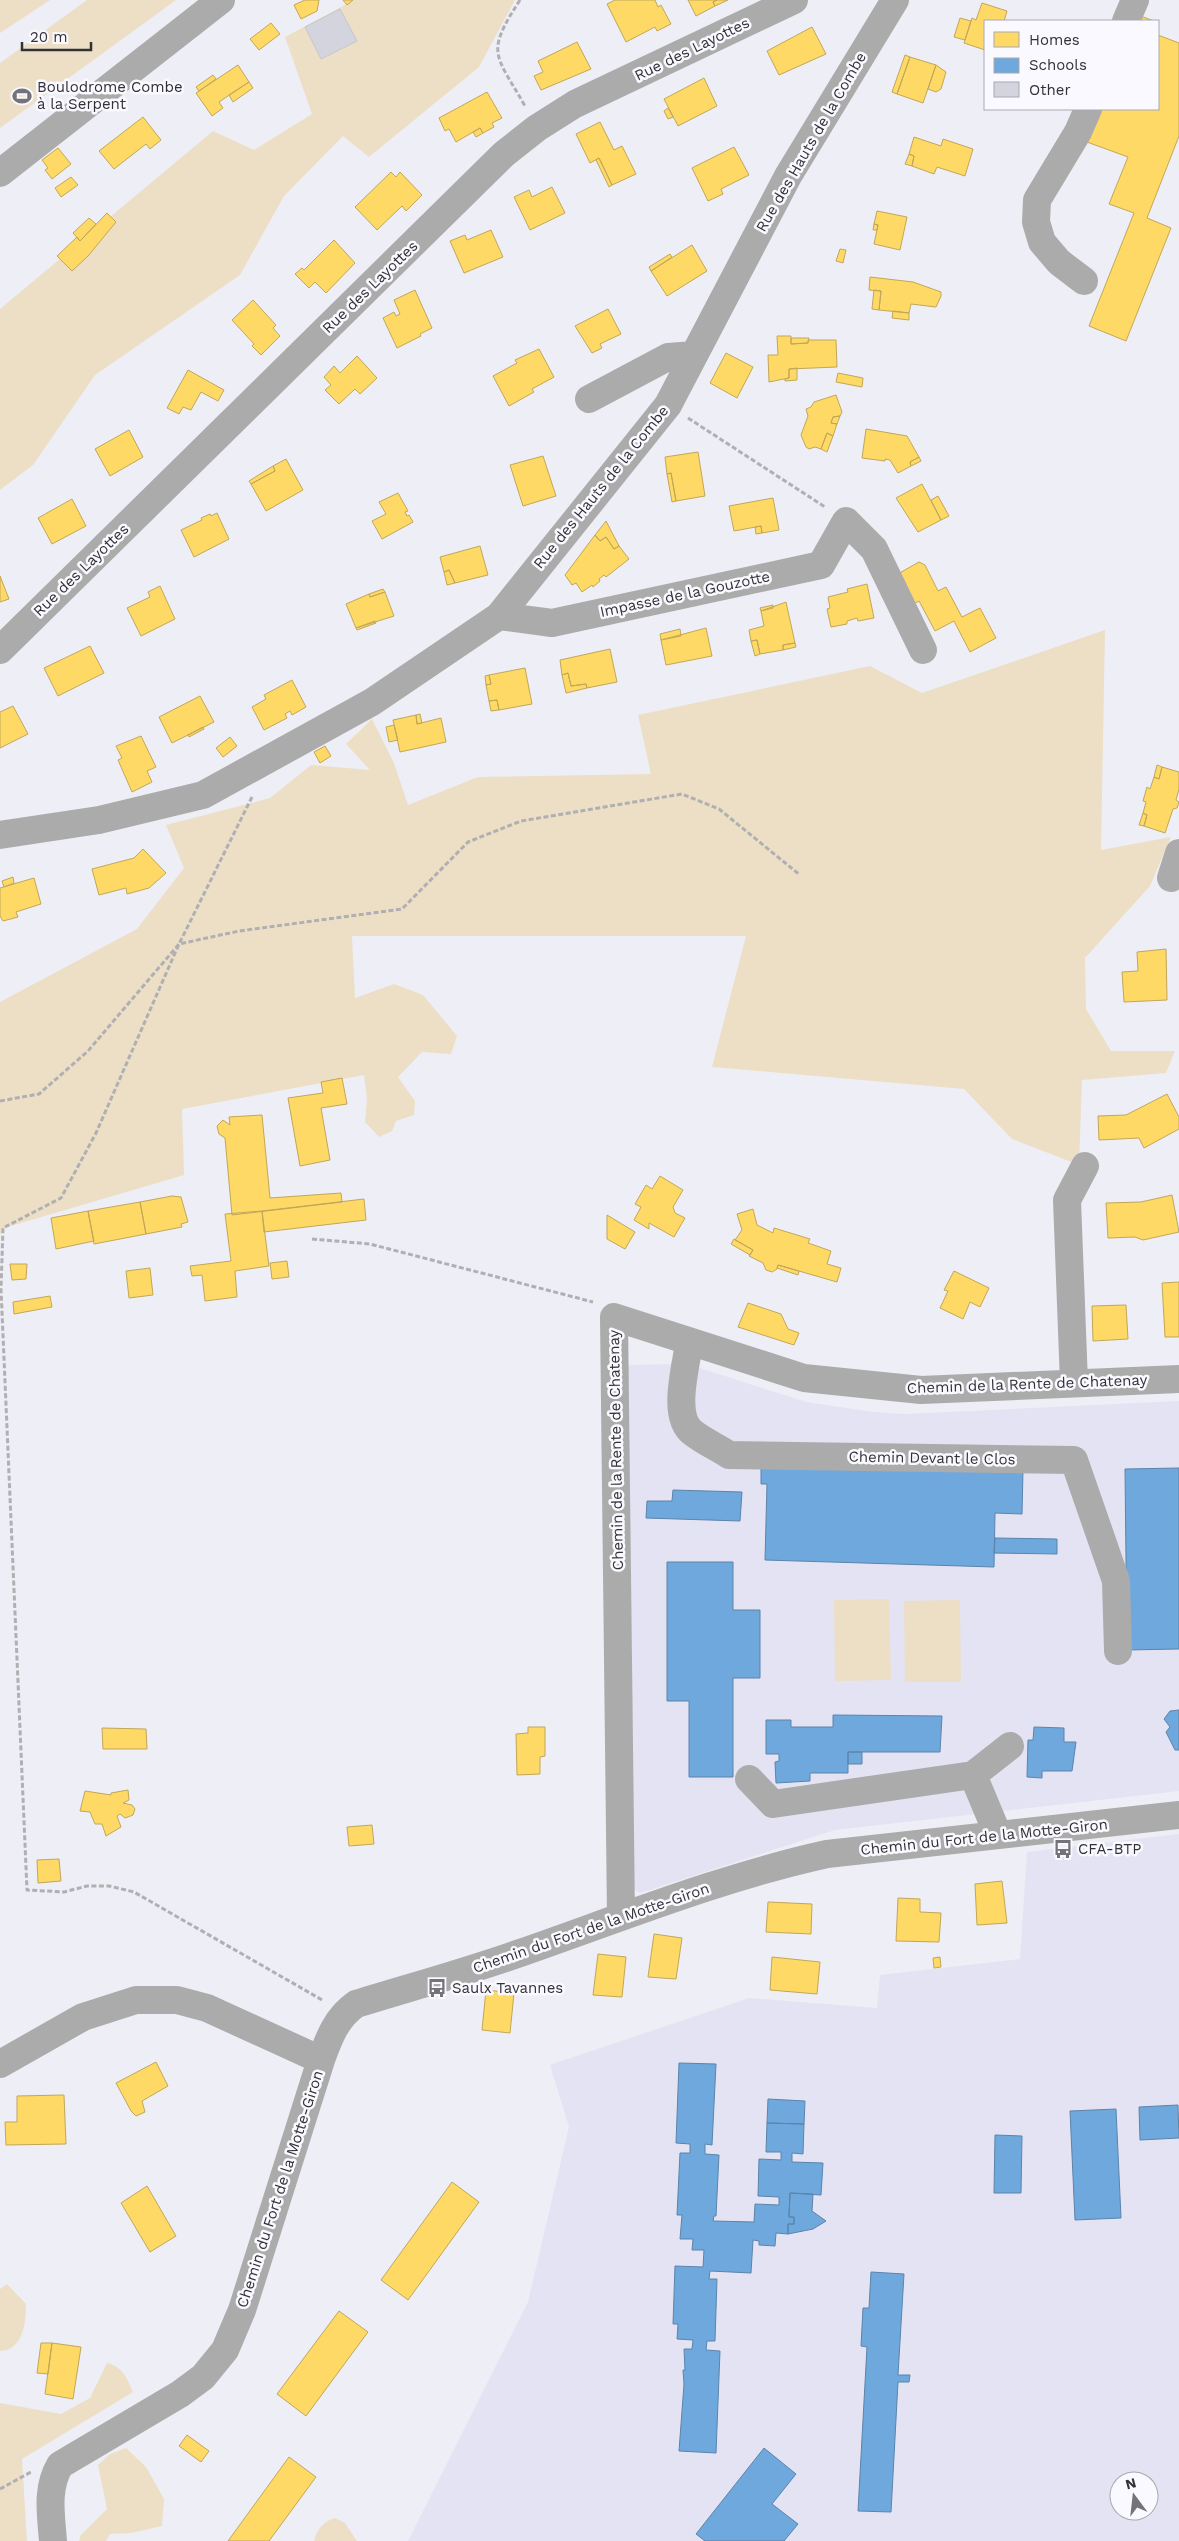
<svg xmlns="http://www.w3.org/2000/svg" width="1179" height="2541" font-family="'Work Sans',sans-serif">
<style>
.built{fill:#e3e3f3;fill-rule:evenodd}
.green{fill:#ecdfc6}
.homes{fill:#ffd966;stroke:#c1a758}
.schools{fill:#6fa8dc;stroke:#5c84aa}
.building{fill:#d4d4df;stroke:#c6c6cc}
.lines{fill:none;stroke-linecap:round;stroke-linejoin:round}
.path{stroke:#b0afb2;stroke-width:3;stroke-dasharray:5 2.5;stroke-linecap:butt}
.minor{stroke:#acabab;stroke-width:28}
.labels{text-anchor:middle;stroke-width:5;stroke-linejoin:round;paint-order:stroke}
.street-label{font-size:15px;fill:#313136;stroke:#f9f9ff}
.poi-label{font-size:15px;fill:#313136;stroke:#f9f9ff;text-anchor:start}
</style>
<rect width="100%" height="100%" fill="#eeeef6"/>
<path class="built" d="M687 1364 806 1402 873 1412 905 1414 1179 1401V1791L835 1830 640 1893 626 1884 621 1365Z
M1179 1834V2541H408L528 2302 569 2127 550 2065 749 1998 877 2008 880 1975 1020 1959 1027 1852ZM1119 2481H1149V2511H1119Z"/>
<path class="green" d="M0 0H50L0 33Z
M87 0H176L0 128V63Z
M354 0H515L479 67 369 157 343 136 284 196 240 275 95 375 33 465 0 490V309L213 131 254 150 312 114 285 37Z
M1105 630 1101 850 1171 837 1150 886 1085 958 1086 1009 1111 1051H1175L1166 1073 1082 1080 1079 1165 1012 1139 964 1089 712 1067 746 936H352L355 998 394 984 423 995 457 1036 451 1054 422 1052 398 1077 415 1101 414 1115 396 1121 392 1131 379 1137 365 1122 367 1099 364 1075 182 1109 184 1175 4 1228 0 1235V1002L137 929 184 868 166 825 270 798 311 765 370 770 346 744 372 719 394 763 408 805 478 777 651 774 638 715 870 666 922 693Z
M889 1599 891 1680 835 1681 834 1600Z
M960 1600 961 1682H905L904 1601Z
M7 2284 26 2304C26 2321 24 2350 0 2351V2289Z
M107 2363C123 2367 127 2378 133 2392L22 2459 27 2541H0V2403L61 2414 90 2398Z
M126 2448 146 2467 164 2499 162 2526 131 2533 110 2534 106 2541H79L81 2535 107 2509 98 2465 110 2454Z
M335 2518 345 2523 357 2541H314C316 2530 324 2521 335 2518Z"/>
<path class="homes" d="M305 0H319L317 11 301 19 294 5Z
M343 0H353L347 5Z
M615 0H655L658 7 661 5 671 24 657 31 655 27 626 42 607 4Z
M688 0H717L713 2 715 6 696 16Z
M717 0H728L715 6 713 2Z
M982 3 1007 11 1004 21H985V50L964 43 972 18 976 20Z
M1138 15 1154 21H1135Z
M960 18 971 21 965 40 954 37Z
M271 23 280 34 259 50 250 39Z
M812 27 826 54 779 75 767 51Z
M1158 35 1179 43V136L1147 218 1171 228 1126 341 1089 326 1134 213 1109 204 1128 157 1087 142 1101 109H1158Z
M577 42 591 69 541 90 534 76 543 72 538 61Z
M905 55 910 57 897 94 892 92Z
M910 57 936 65 923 103 897 94Z
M238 65 249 82 219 102 223 108 212 116 196 93Z
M936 65 946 72 941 89 936 92 928 89Z
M213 75 216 79 199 91 196 87Z
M704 78 717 106 678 126 664 99Z
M249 82 253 88 233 102 229 95Z
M487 92 502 118 492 123 494 127 483 133 480 128 456 142 449 129 445 131 439 118Z
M668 108 673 117 668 119 664 111Z
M143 117 161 140 150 149 146 144 114 169 99 151Z
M600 122 614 150 622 146 636 174 612 185 599 158 590 163 576 134Z
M480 128 483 133 476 137 473 132Z
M914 137 941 146 943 139 973 149 965 176 937 167 934 174 912 166 914 156 909 154Z
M734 147 749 175 721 189 723 194 708 201 692 168Z
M58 148 71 164 52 179 45 170 48 168 42 160Z
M909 154 914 156 912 166 905 164Z
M599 158 612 185 609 187 596 160Z
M391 172 396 177 400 172 422 195 406 211 402 206 377 230 355 207Z
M71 177 78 185 61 197 55 188Z
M552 187 565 213 530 230 514 197 529 190 532 197Z
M877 211 907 217 900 250 874 244 878 225 874 224Z
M107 213 116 222 88 256 72 271 57 256 77 237 80 241Z
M89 218 96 224 80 241 73 233Z
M874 224 878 225 877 230H873Z
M491 230 503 257 464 273 450 241 465 235 467 240Z
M334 240 355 263 326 293 315 282 309 288 295 274 302 268 304 270Z
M692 245 707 271 667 296 651 271Z
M840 249 846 250 843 263 836 261Z
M670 254 672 257 651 271 649 267Z
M870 277 913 282 941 292V296L936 307 911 304 909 313 879 310 881 291 869 290Z
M415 290 432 328 420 334 421 336 397 348 383 318 394 312 396 316 400 314 394 300Z
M874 290 881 291 879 310 872 309Z
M253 300 276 325 273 328 280 336 261 355 252 346 254 344 232 320Z
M608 309 621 334 600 344 602 348 592 353 575 326Z
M893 311 909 313V320L892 318Z
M777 336H791V344L808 343V340H836L837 367 789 369V378L769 382 768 355H778Z
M791 338H809L808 343 791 344Z
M539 349 554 377 532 389 534 392 509 406 493 376 517 363 515 360Z
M726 353 753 367 737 398 710 383Z
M357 356 377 378 360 394 355 389 339 404 325 390 331 385 324 377 334 366 340 373Z
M797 368V380L785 381V379L789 378V369Z
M188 370 224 390 218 401 201 392 191 410 183 407 179 414 167 408Z
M838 373 863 378 862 387 836 382Z
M836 395 842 412 840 416 833 417 831 423 837 424 833 436 827 433 821 449 815 447 809 449 806 447 801 435 808 416 806 409 811 407 814 402Z
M840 416 837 424 831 423 833 417Z
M866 429 907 436 919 457 910 462 911 466 898 473 890 460 885 459V461L862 458Z
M129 430 143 457 110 476 95 449Z
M827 433 833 436 827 452 821 449Z
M698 452 705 496 676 501 671 473 667 474 665 457Z
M543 456 556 496 523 506 510 465Z
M919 457 921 461 911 466 910 462Z
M286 459 303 490 266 511 251 484 275 471 273 466Z
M273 466 275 471 251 484 249 481Z
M671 473 676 501 672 502 667 474Z
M922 484 941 520 918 532 896 498Z
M398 493 408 511 405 512 407 516 409 515 413 522 382 539 372 521 386 514 379 502Z
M938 496 949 516 941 520 931 500Z
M773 498 779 530 762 533 761 526 734 531 729 506Z
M72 499 86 526 52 544 38 518Z
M217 513 229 539 194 557 181 530 202 520 201 518 210 514 211 516Z
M606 521 619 546 614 549 606 537 600 541 595 535Z
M761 526 762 533 756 534 755 527Z
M595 535 600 541 606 537 614 549 619 546 629 559 606 577 604 575 599 579 600 581 593 587 592 585 582 592 576 583 572 585 565 575Z
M480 546 488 575 455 583 449 570 444 572 440 557Z
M919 562 925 565 938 591 946 587 962 617 980 608 996 638 970 652 954 621 935 631 919 601 912 605 896 575Z
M449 570 455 583 447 585 444 572Z
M0 576 9 599 0 602Z
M867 584 874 618 858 621 857 618 847 621V624L831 627 827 609 830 608 828 597 848 592 847 589Z
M160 586 175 619 141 636 127 608 150 597 148 592Z
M383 589 385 592 370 597 369 594Z
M385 592 394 616 356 628 346 604 369 594 370 597Z
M786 602 795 643 783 645V650L760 654 757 640 751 641 749 630 764 626 761 611Z
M773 605V608L761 611 760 608Z
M375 621 376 623 357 630 356 628Z
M706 628 712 656 666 665 661 640Z
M680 629 681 636 661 640 660 634Z
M757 640 760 654 755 656 751 641Z
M795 643 796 647 783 650V645Z
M90 646 104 673 58 696 44 668Z
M610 649 617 682 587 688 586 684 571 686 568 673 562 675 560 660Z
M525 668 532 704 499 710 497 700 489 701 486 685 491 684 489 675Z
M568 673 571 686 586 684 587 688 566 693 562 675Z
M489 675 491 684 486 685 485 676Z
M292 680 306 707 292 715 290 711 285 714 287 718 264 730 252 707 266 699 264 695Z
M200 696 214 722 172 743 159 717Z
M497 700 499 710 491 711 489 701Z
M13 706 28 734 0 748V712Z
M420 714 422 723 417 724 416 715Z
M416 715 417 724 441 718 446 742 400 752 393 720Z
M394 725 398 740 389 742 386 727Z
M203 727 204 729 189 737 188 735Z
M141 736 156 767 147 771 152 782 132 792 118 760 122 758 116 746Z
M230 737 237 746 223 757 216 748Z
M325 746 331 756 320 763 314 752Z
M1157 765 1162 767 1159 779 1154 777Z
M1162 767 1179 772V789L1176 800 1179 802 1177 808 1173 809 1165 833 1144 826 1147 815 1143 813 1146 802 1143 801 1147 787 1150 789 1154 777 1159 779Z
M1143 813 1147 815 1144 826 1139 825Z
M143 849 166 873 149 888 127 894 126 888 99 895 92 869 134 858Z
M13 877 14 883 4 887 2 881Z
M34 878 41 904 16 912 18 917 3 921 0 916V888Z
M1166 949 1167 1000 1124 1002 1122 972 1138 971 1137 952Z
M342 1078 347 1104 321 1108 330 1160 300 1166 288 1098 323 1093 321 1082Z
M1167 1094 1179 1117V1129L1144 1148 1139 1138 1099 1140 1098 1116 1126 1115Z
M262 1115 270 1198 341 1193 342 1202 232 1215 225 1138 219 1134 217 1126 223 1120 230 1125 229 1117Z
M660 1176 683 1190 673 1207 675 1213 685 1218 674 1237 649 1223V1229L634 1220 641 1207 635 1204 646 1185 652 1189Z
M1172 1195 1179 1232 1143 1240 1135 1237 1108 1238 1106 1203 1141 1202Z
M172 1196 181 1197 188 1222 181 1224 182 1227 146 1234 140 1202Z
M364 1199 366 1220 264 1232 262 1211Z
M140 1202 146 1234 94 1244 88 1211Z
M753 1209 757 1225 773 1233 774 1228 810 1239 808 1243 831 1251 827 1264 841 1268 837 1282 778 1265 777 1269 772 1272 766 1270 763 1263 749 1256 753 1250 735 1240 742 1230 737 1214Z
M88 1211 94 1241 56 1249 51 1218Z
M262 1211 269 1266 235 1271 237 1297 205 1301 202 1275 192 1276 190 1266 231 1261 225 1214Z
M607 1215 635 1232 625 1249 607 1239Z
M734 1239 753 1250 750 1255 731 1244Z
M287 1261 289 1277 272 1279 270 1263Z
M10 1264H27L26 1279 12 1280Z
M778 1265 799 1271 798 1275 777 1268Z
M150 1268 153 1295 129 1298 126 1271Z
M954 1271 989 1288 980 1307 970 1302 963 1319 940 1308 948 1291 944 1290Z
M1179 1282V1337H1165L1162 1283Z
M50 1296 52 1307 14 1314 13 1302Z
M748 1303 781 1314 788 1329 799 1333 794 1345 738 1327Z
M1126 1305 1128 1339 1093 1341 1092 1306Z
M528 1727H545V1756L540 1757V1774L517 1775 516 1734 528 1733Z
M102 1728 146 1729 147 1749H103Z
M128 1790 129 1800 123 1803 132 1805 135 1809 133 1815 125 1818 120 1814 117 1816 121 1827 106 1836 102 1824H95L90 1812 80 1811 85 1791 111 1795V1793Z
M372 1825 374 1844 349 1846 347 1827Z
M59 1859 61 1881 38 1883 37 1860Z
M1002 1881 1007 1923 977 1925 975 1884Z
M898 1898 920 1899V1912L941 1913 939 1942 896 1941Z
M768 1902 812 1904 811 1934 766 1932Z
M654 1934 682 1938 676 1979 648 1977Z
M598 1954 626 1957 622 1997 593 1995Z
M772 1957 820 1962 817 1994 770 1990Z
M940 1957 941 1967 934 1968 933 1958Z
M486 1990 514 1993 510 2033 482 2030Z
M156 2062 168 2086 142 2101 145 2112 136 2116 131 2111 116 2083Z
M64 2095 66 2144 6 2145 5 2122H17V2096Z
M452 2182 479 2202 408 2300 381 2280Z
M147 2186 176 2236 150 2252 121 2203Z
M339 2311 368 2332 306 2416 277 2394Z
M41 2343H52L48 2374 37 2373Z
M52 2343 81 2347 73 2399 45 2394Z
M187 2435 209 2451 201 2462 179 2446Z
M289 2457 316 2477 269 2541H228Z"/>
<path class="schools" d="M761 1463 1023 1470 1022 1514 995 1513 994 1567 765 1560 767 1484H761Z
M1179 1468V1649L1127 1650 1125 1469Z
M673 1490 742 1492 740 1521 646 1518 647 1501H672Z
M995 1538 1057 1539V1554L994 1553Z
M667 1562H733V1610H760V1678H733V1777H689V1701H667Z
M1179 1710V1750H1175L1166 1732 1170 1727 1164 1719 1170 1711Z
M833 1715 942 1716 940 1752H848V1773H810V1781L776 1783 775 1762 779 1761V1754H766V1720H791V1727H833Z
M1034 1727 1064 1728V1742H1076L1072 1771H1042V1778L1027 1777 1028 1740H1033Z
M848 1752H862V1764H848Z
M679 2063 716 2064 712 2145 705 2144V2154L719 2155 716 2216H714L713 2221 754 2222 755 2204 779 2205V2197L758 2196 759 2159 781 2160V2152H766L767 2123 804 2124 803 2154 792 2153V2162L823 2163 821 2195 790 2193 789 2217H794V2224H788V2234L776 2233 775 2246 759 2245V2241L753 2240 751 2273 710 2271 709 2279H717L715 2341H707L706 2350 720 2351 716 2453 679 2451 684 2384 683 2370H685L684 2349H692L693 2340 677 2339 678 2324H673L675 2266 703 2267 704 2250H692L693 2239H680L682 2215H677L680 2153H690V2144L676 2143Z
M768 2099 805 2101 804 2124 767 2123Z
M1178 2105 1179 2138 1140 2140 1139 2107Z
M1116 2109 1121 2218 1075 2220 1070 2111Z
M995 2135 1022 2136 1021 2193H994Z
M790 2193 813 2194 812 2211 826 2221 813 2229 788 2234V2224H794V2217H789Z
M871 2272 904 2274 898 2375H910L909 2382H898L891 2512 858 2511 867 2347 861 2346 863 2308H869Z
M764 2448 796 2474 772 2504 798 2524 784 2541H705L696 2534Z"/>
<path class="building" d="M340 9 357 41 321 59 305 27Z"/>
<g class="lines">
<path class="path" d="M520 0C485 54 495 53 525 106
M688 418 825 507
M252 797 179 944 96 1133 61 1198 3 1228 1 1289 27 1890 64 1892 87 1886H109L134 1892 324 2001
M0 1101 39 1094 88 1051 179 944 239 931 402 909 468 842 521 821 682 794 719 809 800 875
M312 1239 370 1244 593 1302
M0 2489 31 2472"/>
<path class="minor" d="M1126 21 1135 0
M0 173 221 0
M1084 281 1059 262 1042 242 1036 222 1037 200 1078 132 1088 109
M589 399 668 357 694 355
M499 616 552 623 821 565 846 521 874 549 923 650
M0 650 504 154 537 128 575 104 794 0
M0 835 99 820 203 795 372 702 499 616 668 405 788 176 895 0
M1171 878 1179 853
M689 1342C687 1364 671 1415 692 1432 703 1441 717 1447 729 1455L1074 1460 1116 1581 1118 1651
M1074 1383 1067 1200 1085 1166
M973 1775 1010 1746
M749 1779 773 1804 973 1775 998 1835
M621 1917 614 1317 804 1378 921 1390 1179 1379
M0 2064 83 2017 136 2000H177L207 2008 321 2060
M53 2541C51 2514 46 2489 60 2465L180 2394 203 2377 225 2350 242 2310 321 2060C329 2038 336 2018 356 2004 411 1987 466 1972 520 1953 621 1918 722 1877 827 1854L1179 1815"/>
</g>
<defs>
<g id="stadium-bare" transform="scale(1.5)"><path d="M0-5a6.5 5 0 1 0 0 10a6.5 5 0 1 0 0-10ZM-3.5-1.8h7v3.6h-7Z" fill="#737379" stroke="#f9f9ff" stroke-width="2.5" paint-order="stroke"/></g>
<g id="bus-bare" transform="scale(1.5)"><path d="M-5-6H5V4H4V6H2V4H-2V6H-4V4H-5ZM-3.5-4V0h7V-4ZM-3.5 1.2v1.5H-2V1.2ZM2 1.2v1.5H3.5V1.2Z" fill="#737379" stroke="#f9f9ff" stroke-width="2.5" paint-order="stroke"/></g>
</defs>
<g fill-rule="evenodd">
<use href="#stadium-bare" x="22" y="96"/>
<use href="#bus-bare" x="1063" y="1849"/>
<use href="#bus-bare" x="437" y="1988"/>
</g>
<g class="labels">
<g class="street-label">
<text transform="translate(692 49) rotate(-26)" y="5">Rue des Layottes</text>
<text transform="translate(811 142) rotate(-60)" y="5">Rue des Hauts de la Combe</text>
<text transform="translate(370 287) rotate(-44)" y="5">Rue des Layottes</text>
<text transform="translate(601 487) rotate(-51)" y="5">Rue des Hauts de la Combe</text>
<text transform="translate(81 570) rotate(-44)" y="5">Rue des Layottes</text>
<text transform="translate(685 594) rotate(-12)" y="5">Impasse de la Gouzotte</text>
<text transform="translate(1027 1384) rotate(-2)" y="5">Chemin de la Rente de Chatenay</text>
<text transform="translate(616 1450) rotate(-91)" y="5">Chemin de la Rente de Chatenay</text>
<text transform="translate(932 1458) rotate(1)" y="5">Chemin Devant le Clos</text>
<text transform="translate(984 1837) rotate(-6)" y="5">Chemin du Fort de la Motte-Giron</text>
<text transform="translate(591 1928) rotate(-19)" y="5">Chemin du Fort de la Motte-Giron</text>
<text transform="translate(280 2189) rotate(-72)" y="5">Chemin du Fort de la Motte-Giron</text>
</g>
<g class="poi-label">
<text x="37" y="92">Boulodrome Combe<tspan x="37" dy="17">à la Serpent</tspan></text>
<text x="1078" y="1854">CFA-BTP</text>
<text x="452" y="1993">Saulx Tavannes</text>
</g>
</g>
<rect x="984" y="20" width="175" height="90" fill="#f9f9ff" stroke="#a9a9af"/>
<rect x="994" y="32" width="25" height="15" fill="#ffd966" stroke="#a9a9af"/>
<text x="1029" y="45" font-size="15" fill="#313136">Homes</text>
<rect x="994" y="58" width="25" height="15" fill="#6fa8dc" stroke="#a9a9af"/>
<text x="1029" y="70" font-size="15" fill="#313136">Schools</text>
<rect x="994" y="82" width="25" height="15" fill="#d4d4df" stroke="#a9a9af"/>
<text x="1029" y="95" font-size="15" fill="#313136">Other</text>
<g transform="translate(1134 2496) rotate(345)"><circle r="24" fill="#f9f9ff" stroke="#a9a9af"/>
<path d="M0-4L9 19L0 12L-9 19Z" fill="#737379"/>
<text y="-8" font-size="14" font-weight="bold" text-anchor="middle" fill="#313136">N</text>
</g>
<path d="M22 42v8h69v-8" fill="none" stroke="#313136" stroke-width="2.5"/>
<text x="30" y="42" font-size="15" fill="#313136" stroke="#f9f9ff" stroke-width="4" paint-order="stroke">20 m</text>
</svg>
